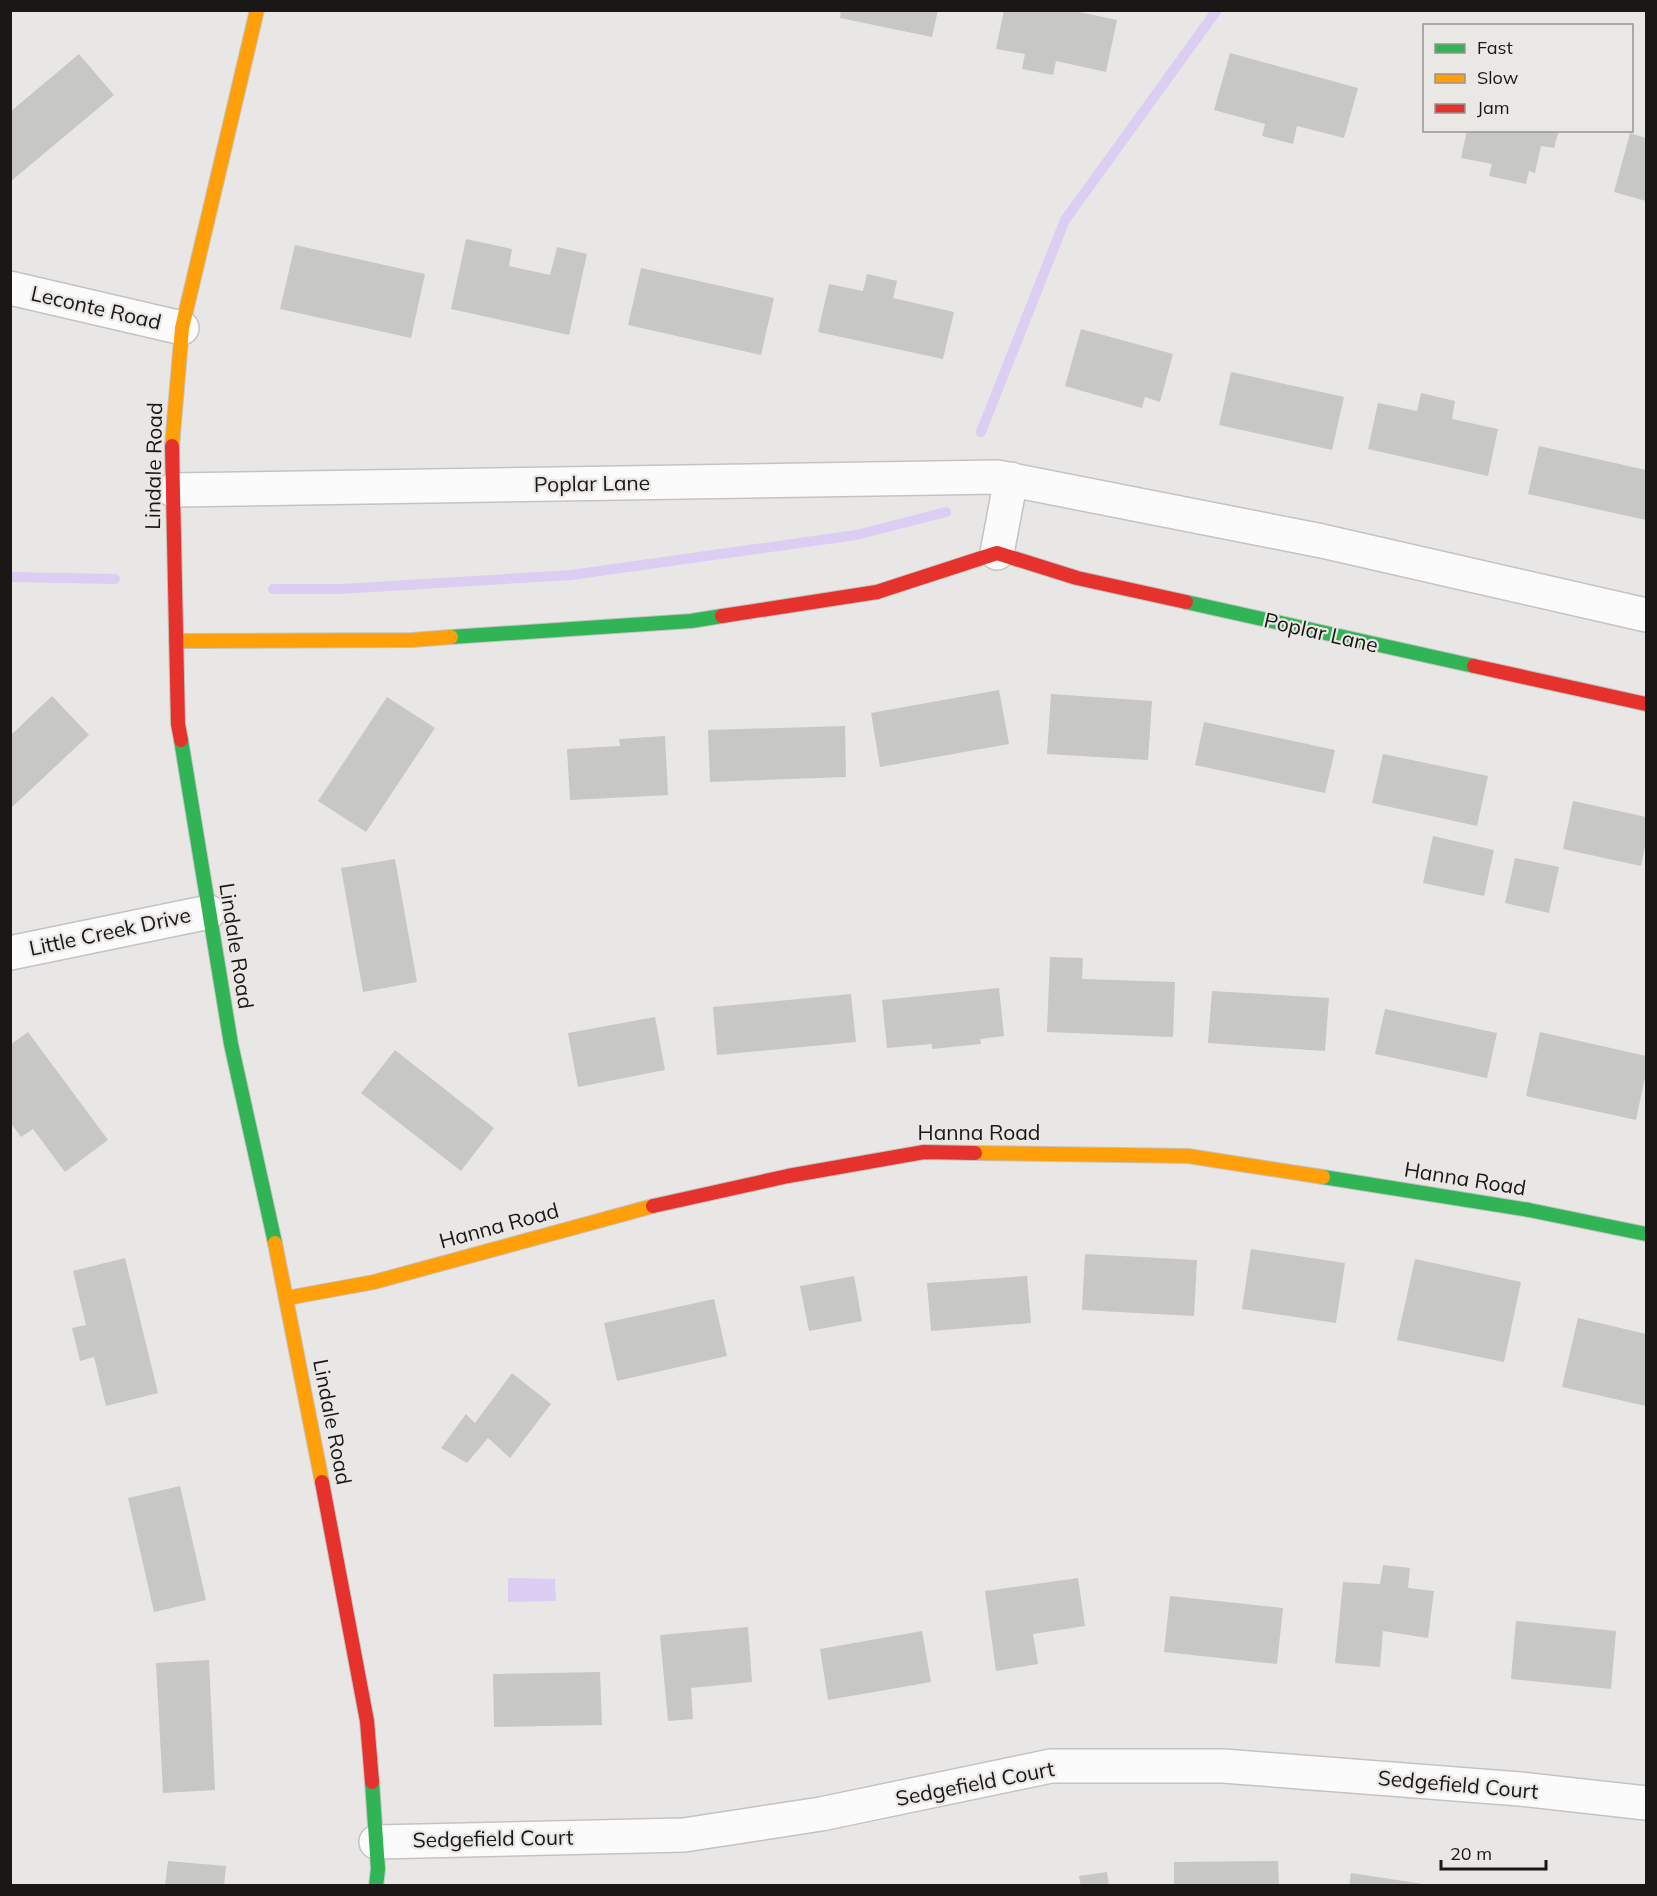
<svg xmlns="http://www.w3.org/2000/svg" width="1657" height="1896" font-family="Mulish,sans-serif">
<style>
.water{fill:#dccef2}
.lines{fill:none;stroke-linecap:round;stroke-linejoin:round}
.stream{stroke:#dccef2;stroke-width:10}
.building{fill:#c7c7c5}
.street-casing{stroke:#c4c3c2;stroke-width:36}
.fast-casing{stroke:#c4c3c2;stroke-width:16}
.slow-casing{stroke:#c4c3c2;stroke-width:16}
.jam-casing{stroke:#c4c3c2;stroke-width:16}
.street{stroke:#fcfbfb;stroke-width:33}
.fast{stroke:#30b455;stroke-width:14}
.slow{stroke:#ff9f0a;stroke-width:14}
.jam{stroke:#e5322d;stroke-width:14}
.labels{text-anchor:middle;stroke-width:4.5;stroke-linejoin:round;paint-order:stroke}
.street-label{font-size:21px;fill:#191817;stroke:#eae8e4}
</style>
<rect width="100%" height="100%" fill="#e9e7e5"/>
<path class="water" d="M508 1578 555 1579 556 1601 508 1602Z"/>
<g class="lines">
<path class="stream" d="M981 432 1065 220 1217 10
M10 577 115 579
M273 589H341L571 575 856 535 946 512"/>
</g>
<path class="building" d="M841 10H938L932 37 840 18Z
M1004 10H1070L1117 20 1106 72 1056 61 1053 75 1022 69 1025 54 996 49Z
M1230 53 1358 88 1344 138 1297 126 1293 144 1262 136 1265 124 1214 110Z
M79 54 114 95 10 182V112Z
M1467 130H1559L1554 148 1541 146 1535 173 1529 171 1526 184 1489 176 1492 164 1461 158Z
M1630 133 1646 138V201L1614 192Z
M466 239 512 249 509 266 550 275 557 247 587 254 569 335 451 309Z
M295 245 425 274 411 338 280 309Z
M641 268 774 298 761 355 628 325Z
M867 274 897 281 893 298 954 312 943 359 818 332 829 284 863 291Z
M1081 329 1173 354 1160 402 1145 397 1142 408 1065 386Z
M1231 372 1344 397 1332 450 1219 425Z
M1421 393 1455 401 1452 419 1498 429 1488 476 1368 449 1378 403 1417 411Z
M1539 446 1646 470V520L1528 494Z
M999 690 1009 744 880 767 871 713Z
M1051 694 1152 701 1148 760 1047 754Z
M52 696 89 735 10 809V732L12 734Z
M387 697 435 728 366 832 318 801Z
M1204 722 1335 750 1325 793 1195 765Z
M845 726 846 777 710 782 708 730Z
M665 736 668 795 570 800 567 749 620 746 619 739Z
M1383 754 1488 776 1477 826 1372 803Z
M1573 801 1646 817V841L1641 866 1563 849Z
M1433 836 1494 850 1484 896 1423 883Z
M1515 858 1559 867 1549 913 1505 903Z
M395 859 417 982 363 992 341 868Z
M1050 957 1083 958 1082 979 1175 982 1173 1037 1047 1032Z
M999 988 1004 1036 980 1039 981 1044 932 1049V1044L887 1048 882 1000Z
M1212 991 1329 998 1325 1051 1208 1043Z
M851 994 856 1042 717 1055 713 1007Z
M1385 1009 1497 1033 1487 1078 1375 1054Z
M655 1017 665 1070 578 1087 568 1033Z
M28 1032 108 1140 65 1172 33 1129 21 1137 10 1122V1045Z
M1540 1032 1646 1056V1073L1636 1120 1526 1096Z
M395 1050 494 1128 461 1171 361 1093Z
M1251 1249 1345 1263 1336 1323 1242 1309Z
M1085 1254 1197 1260 1194 1316 1082 1310Z
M125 1258 158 1393 106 1406 94 1357 80 1361 72 1328 86 1325 73 1271Z
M1415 1259 1521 1282 1504 1362 1397 1340Z
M854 1276 862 1321 809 1331 800 1286Z
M1027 1276 1031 1323 931 1331 927 1283Z
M714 1299 727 1356 617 1381 604 1323Z
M1578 1318 1646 1334V1406L1562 1387Z
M512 1373 551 1404 510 1458 488 1438 467 1463 441 1448 466 1414 475 1423Z
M180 1486 206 1600 154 1612 128 1498Z
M1383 1565 1410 1568 1408 1588 1434 1591 1428 1638 1383 1631 1380 1667 1335 1663 1343 1582 1380 1584Z
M1078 1578 1085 1626 1033 1634 1038 1664 996 1671 985 1591Z
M1170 1596 1283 1608 1277 1664 1164 1652Z
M1516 1621 1616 1631 1611 1689 1511 1679Z
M748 1627 752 1682 691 1688 693 1719 668 1721 660 1635Z
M922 1631 931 1682 828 1700 820 1649Z
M209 1660 215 1790 163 1793 156 1663Z
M600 1672 602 1725 494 1727 493 1674Z
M168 1861 226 1866 224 1886H165Z
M1278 1861 1279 1886H1174V1862Z
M1107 1872 1109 1886H1081L1079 1876Z
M1351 1873 1423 1884V1886H1349Z"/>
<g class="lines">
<g class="street-casing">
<path id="street" d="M10 288 182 328
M173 490 997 477 1322 541 1646 615
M997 553 1011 479
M10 953 209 912
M376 1842 684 1835 821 1814 1051 1766H1223L1520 1789 1646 1803"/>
</g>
<g class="fast-casing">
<path id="fast" d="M1186 602 1474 666
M451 637 691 621 722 616
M181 740 231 1044 275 1243
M1323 1177 1529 1210 1646 1234
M372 1782 378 1869 376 1886"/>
</g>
<g class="slow-casing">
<path id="slow" d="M172 446 182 328 257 10
M176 641 412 640 451 637
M975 1153 1188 1156 1323 1177
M275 1243 322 1482
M287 1298 374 1282 653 1206"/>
</g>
<g class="jam-casing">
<path id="jam" d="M172 446 178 724 181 740
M722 616 877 592 997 553 1077 578 1186 602
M1474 666 1646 704
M653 1206 788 1176 924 1152 975 1153
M322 1482 367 1721 372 1782"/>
</g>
<use href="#street" class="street"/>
<use href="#fast" class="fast"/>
<use href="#slow" class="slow"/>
<use href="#jam" class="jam"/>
</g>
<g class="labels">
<g class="street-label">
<text transform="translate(96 308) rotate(13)" y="7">Leconte Road</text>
<text transform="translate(154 466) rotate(-89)" y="7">Lindale Road</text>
<text transform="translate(592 484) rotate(-1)" y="7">Poplar Lane</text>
<text transform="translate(1321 633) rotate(13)" y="7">Poplar Lane</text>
<text transform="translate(110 932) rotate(-12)" y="7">Little Creek Drive</text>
<text transform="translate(236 946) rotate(81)" y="7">Lindale Road</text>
<text x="979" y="1140">Hanna Road</text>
<text transform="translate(1465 1179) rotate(9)" y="7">Hanna Road</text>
<text transform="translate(499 1226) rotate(-15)" y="7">Hanna Road</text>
<text transform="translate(332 1422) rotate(79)" y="7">Lindale Road</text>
<text transform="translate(975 1784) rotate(-11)" y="7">Sedgefield Court</text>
<text transform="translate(1458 1785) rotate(5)" y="7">Sedgefield Court</text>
<text transform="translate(493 1839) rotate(-1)" y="7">Sedgefield Court</text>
</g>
</g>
<rect width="1657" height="1896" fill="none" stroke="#191817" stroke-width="24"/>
<rect x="1423" y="24" width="210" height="108" fill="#eae8e4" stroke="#969592" stroke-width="1.5"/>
<rect x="1435" y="44" width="30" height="9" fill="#30b455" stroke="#969592" stroke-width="1.5"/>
<text x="1477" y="54" font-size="18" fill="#191817">Fast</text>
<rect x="1435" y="74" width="30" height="9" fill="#ff9f0a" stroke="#969592" stroke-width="1.5"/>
<text x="1477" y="84" font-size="18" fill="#191817">Slow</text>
<rect x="1435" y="104" width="30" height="9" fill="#e5322d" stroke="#969592" stroke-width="1.5"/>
<text x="1477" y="114" font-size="18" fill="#191817">Jam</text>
<path d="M1441 1860v9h105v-9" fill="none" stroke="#191817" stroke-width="3"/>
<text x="1450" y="1860" font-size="18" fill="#191817" stroke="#eae8e4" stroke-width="4.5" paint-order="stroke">20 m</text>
</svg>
